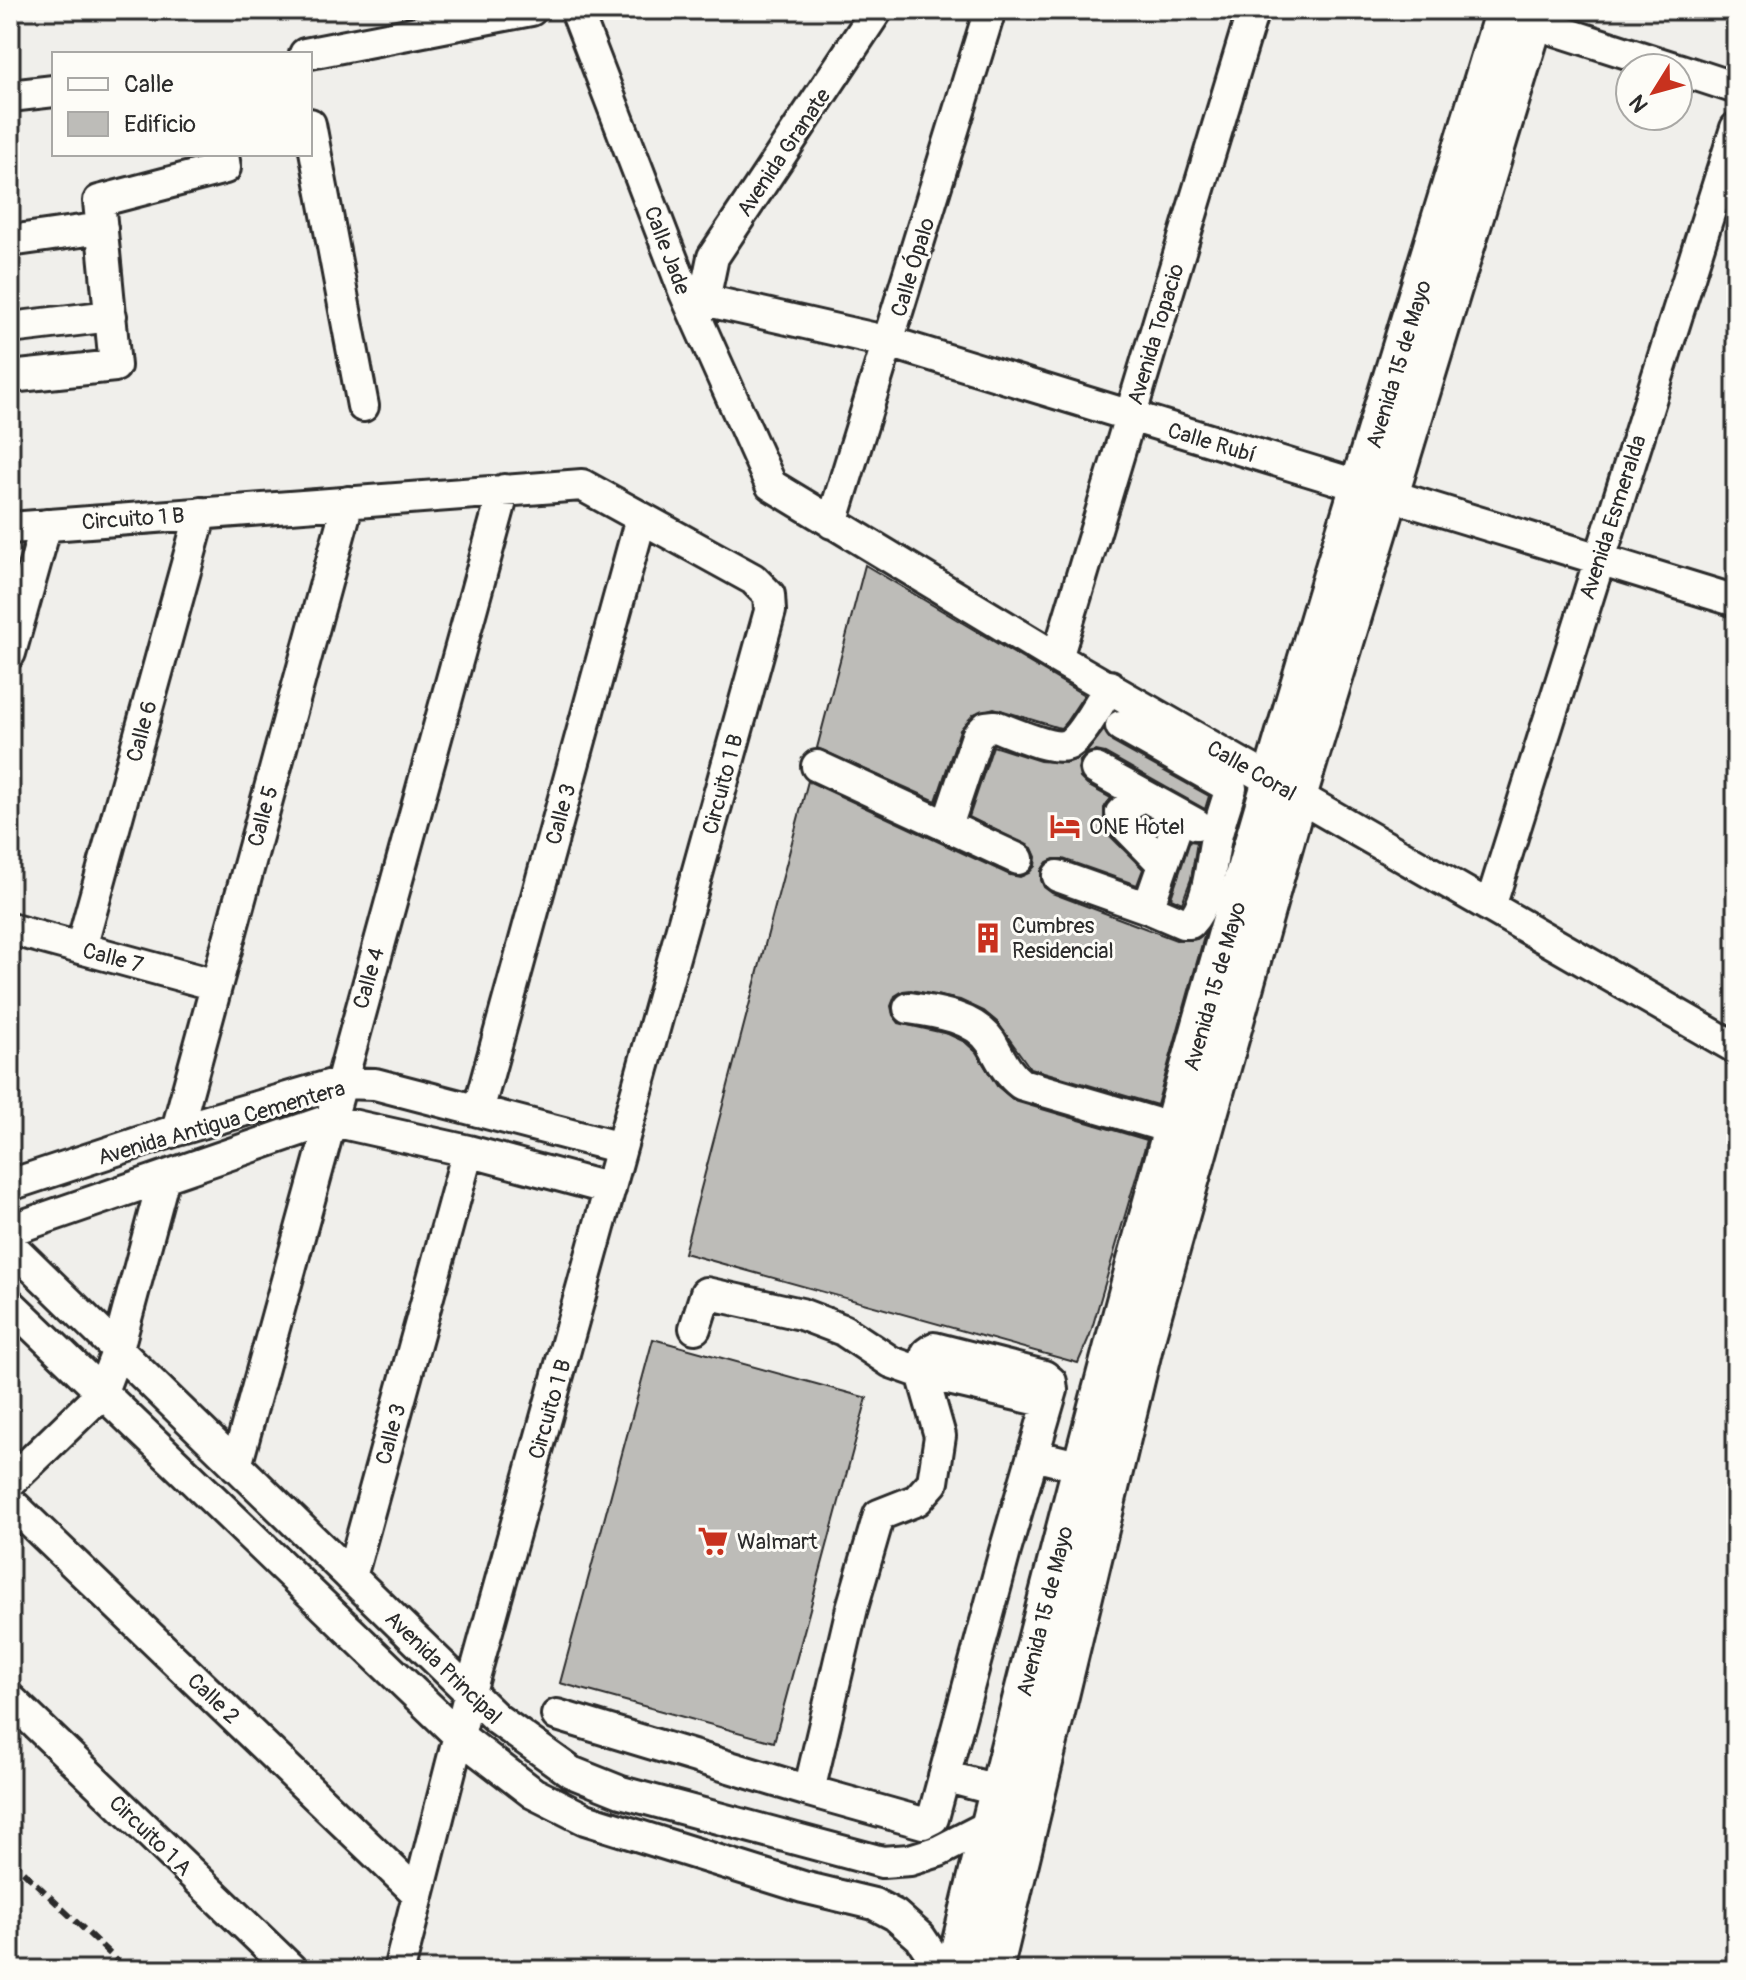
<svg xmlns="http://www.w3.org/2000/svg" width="1746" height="1980" font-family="Pangolin,sans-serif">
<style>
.building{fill:#bdbcb8;stroke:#2b2b2b;stroke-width:2}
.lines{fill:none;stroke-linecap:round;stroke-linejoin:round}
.minor-casing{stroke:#2b2b2b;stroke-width:36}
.major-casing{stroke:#2b2b2b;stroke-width:44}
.minor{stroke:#fdfcf7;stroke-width:30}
.major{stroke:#fdfcf7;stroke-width:38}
.rail{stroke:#2b2b2b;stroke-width:6;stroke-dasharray:12 6;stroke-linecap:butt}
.labels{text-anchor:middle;stroke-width:6;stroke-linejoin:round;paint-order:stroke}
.street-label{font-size:22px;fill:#2b2b2b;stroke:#fdfcf7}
.poi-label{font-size:22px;fill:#2b2b2b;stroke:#fdfcf7;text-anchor:start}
</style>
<rect width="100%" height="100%" fill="#f0efeb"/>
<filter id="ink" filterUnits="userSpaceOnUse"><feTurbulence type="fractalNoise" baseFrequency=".0125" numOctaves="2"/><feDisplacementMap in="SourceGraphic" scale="16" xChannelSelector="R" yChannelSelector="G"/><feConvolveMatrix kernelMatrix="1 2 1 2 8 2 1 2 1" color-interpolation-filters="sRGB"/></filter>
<g filter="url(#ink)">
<path class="building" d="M865 565 1084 695 1066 722 1061 728 1056 727 994 708 974 714 960 730 936 801 817 748Z
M1104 730 1112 742 1209 796 1205 809 1105 753 1096 751 1087 753 1080 761 1078 769 1080 778 1087 785 1111 798 1104 808V825L1109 835 1143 869 1137 885 1063 859H1054L1047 862 1041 871V880L1044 887 1052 893 1176 940 1197 939 1205 933 1157 1105 1030 1068 997 1022 984 1011 960 1000 911 990 903 991 895 996 891 1006 893 1015 899 1023 948 1034 965 1042 976 1052 997 1086 1015 1101 1147 1140 1090 1335 1078 1363 684 1253 808 781 1010 875 1020 877 1029 873 1035 866 1036 857 1032 848 969 817 993 746 1040 761 1067 763 1086 753Z
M1190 841 1197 842 1191 879 1182 903 1171 898Z
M653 1339 867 1398 774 1742 560 1683Z"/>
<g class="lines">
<g class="minor-casing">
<path id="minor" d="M576 10 685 293 771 485 1057 658 1736 1048
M1512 16 1674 68
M305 54 531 10
M1678 69 1736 88
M10 96 54 91
M310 124 363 406
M10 241 102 228
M685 293 704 300 889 342 1736 601
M704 300 713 257 877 10
M10 328 111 316
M10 377 115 366 99 201 225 168 223 154
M832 523 990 10
M10 528 582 485 753 579 769 595 770 611 470 1692 399 1970
M10 653 46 525
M1057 658 1253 10
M1121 726 1231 788C1226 804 1220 821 1216 838 1210 865 1210 902 1190 923H1183L1148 908 1180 816
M817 766 1018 859
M1096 769 1196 824
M1141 794 1121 813 1122 822 1163 864
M947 826 977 736 986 727 995 726C1011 732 1055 752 1069 744 1083 735 1100 701 1110 686
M1058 876 1148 908
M1490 907 1736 128
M10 929 216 985
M81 948 201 513
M909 1008C937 1012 974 1017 991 1042 1000 1057 1006 1073 1021 1084L1174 1129
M478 1111 641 518
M177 1130 348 502
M10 1185 177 1130 339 1083 375 1084 621 1148
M10 1230 329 1120 468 1151 610 1189
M10 1245 497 1719 571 1772 621 1792 882 1862 910 1860 939 1851 990 1825
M10 1304 459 1736 533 1793 585 1819 803 1887 874 1904 895 1915 920 1937 942 1970
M695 1328 706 1293 801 1314 843 1330 891 1362 922 1373 940 1436 933 1482 917 1500 879 1515 852 1608 809 1791 923 1823 933 1818 1005 1551 1052 1390 1051 1382 1044 1376 934 1348 927 1353 922 1373 1048 1402
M1033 1455 1082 1467
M236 1466 504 490
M10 1482 101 1394 117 1352 164 1177
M10 1502 418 1894
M351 1577 468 1151
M10 1699 292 1970
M557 1715 809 1791
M944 1776 1019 1796"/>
</g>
<g class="major-casing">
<path id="major" d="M955 1970C1052 1572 1156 1177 1271 784 1346 525 1427 268 1505 10
M993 1970 1144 1342 1297 796 1537 10"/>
</g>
<use href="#minor" class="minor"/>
<use href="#major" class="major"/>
<path class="rail" d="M10 1859 127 1970"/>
</g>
</g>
<defs>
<g id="hotel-bare" transform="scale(2.4)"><path d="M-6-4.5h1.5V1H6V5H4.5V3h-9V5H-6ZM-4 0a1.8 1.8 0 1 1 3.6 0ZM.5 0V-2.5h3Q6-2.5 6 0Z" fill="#c8321e" stroke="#fdfcf7" stroke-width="2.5" paint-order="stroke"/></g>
<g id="building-bare" transform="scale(2.4)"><path d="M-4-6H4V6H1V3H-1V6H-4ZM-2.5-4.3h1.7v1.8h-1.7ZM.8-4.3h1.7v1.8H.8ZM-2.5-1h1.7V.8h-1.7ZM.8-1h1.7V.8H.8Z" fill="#c8321e" stroke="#fdfcf7" stroke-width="2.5" paint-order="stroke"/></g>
<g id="supermarket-bare" transform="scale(2.4)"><path d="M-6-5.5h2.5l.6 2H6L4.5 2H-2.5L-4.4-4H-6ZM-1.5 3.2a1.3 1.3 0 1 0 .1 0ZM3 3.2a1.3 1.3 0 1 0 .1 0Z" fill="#c8321e" stroke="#fdfcf7" stroke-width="2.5" paint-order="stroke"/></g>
</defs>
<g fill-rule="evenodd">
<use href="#hotel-bare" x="1065" y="826"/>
<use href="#building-bare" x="988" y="938"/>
<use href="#supermarket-bare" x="713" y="1541"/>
</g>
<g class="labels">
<g class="street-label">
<text transform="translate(783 152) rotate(-56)" y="8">Avenida Granate</text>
<text transform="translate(668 250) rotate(69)" y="8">Calle Jade</text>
<text transform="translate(912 267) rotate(-73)" y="8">Calle Ópalo</text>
<text transform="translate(1155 334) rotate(-73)" y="8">Avenida Topacio</text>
<text transform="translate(1398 364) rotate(-73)" y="8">Avenida 15 de Mayo</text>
<text transform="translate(1212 442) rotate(17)" y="8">Calle Rubí</text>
<text transform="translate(1612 517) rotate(-72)" y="8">Avenida Esmeralda</text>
<text transform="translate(133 518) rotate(-4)" y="8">Circuito 1 B</text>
<text transform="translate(141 731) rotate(-75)" y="8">Calle 6</text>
<text transform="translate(1252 770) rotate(30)" y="8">Calle Coral</text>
<text transform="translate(722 784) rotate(-75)" y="8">Circuito 1 B</text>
<text transform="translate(560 814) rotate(-75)" y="8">Calle 3</text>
<text transform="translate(262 816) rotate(-75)" y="8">Calle 5</text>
<text transform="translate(113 957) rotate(15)" y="8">Calle 7</text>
<text transform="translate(368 978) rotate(-74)" y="8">Calle 4</text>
<text transform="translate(1214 986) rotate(-74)" y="8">Avenida 15 de Mayo</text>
<text transform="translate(221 1122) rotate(-16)" y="8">Avenida Antigua Cementera</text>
<text transform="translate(549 1409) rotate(-74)" y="8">Circuito 1 B</text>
<text transform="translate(390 1434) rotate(-75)" y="8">Calle 3</text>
<text transform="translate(1044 1611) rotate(-76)" y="8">Avenida 15 de Mayo</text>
<text transform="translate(444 1667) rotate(44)" y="8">Avenida Principal</text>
<text transform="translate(214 1698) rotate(44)" y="8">Calle 2</text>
<text transform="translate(151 1835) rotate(44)" y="8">Circuito 1 A</text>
</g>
<g class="poi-label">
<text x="1089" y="834">ONE Hotel</text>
<text x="1012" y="933">Cumbres<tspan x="1012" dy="25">Residencial</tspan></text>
<text x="737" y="1549">Walmart</text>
</g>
</g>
<rect width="1746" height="1980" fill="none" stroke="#fdfcf7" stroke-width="40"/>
<rect x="20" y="20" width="1706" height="1940" fill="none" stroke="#2b2b2b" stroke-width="3" filter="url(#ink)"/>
<rect x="52" y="52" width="260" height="104" fill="#fdfcf7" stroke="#a9a8a5" stroke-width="2"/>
<rect x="68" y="78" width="40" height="12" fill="#fdfcf7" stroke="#a9a8a5" stroke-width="2"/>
<text x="124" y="92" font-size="24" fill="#2b2b2b">Calle</text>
<rect x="68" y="112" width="40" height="24" fill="#bdbcb8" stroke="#a9a8a5" stroke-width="2"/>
<text x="124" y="132" font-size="24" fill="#2b2b2b">Edificio</text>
<g transform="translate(1654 92) rotate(233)"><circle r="38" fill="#fdfcf7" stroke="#a9a8a5" stroke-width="2"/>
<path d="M0-6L14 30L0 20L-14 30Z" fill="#c8321e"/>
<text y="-12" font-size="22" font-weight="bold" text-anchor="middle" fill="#2b2b2b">N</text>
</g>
</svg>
